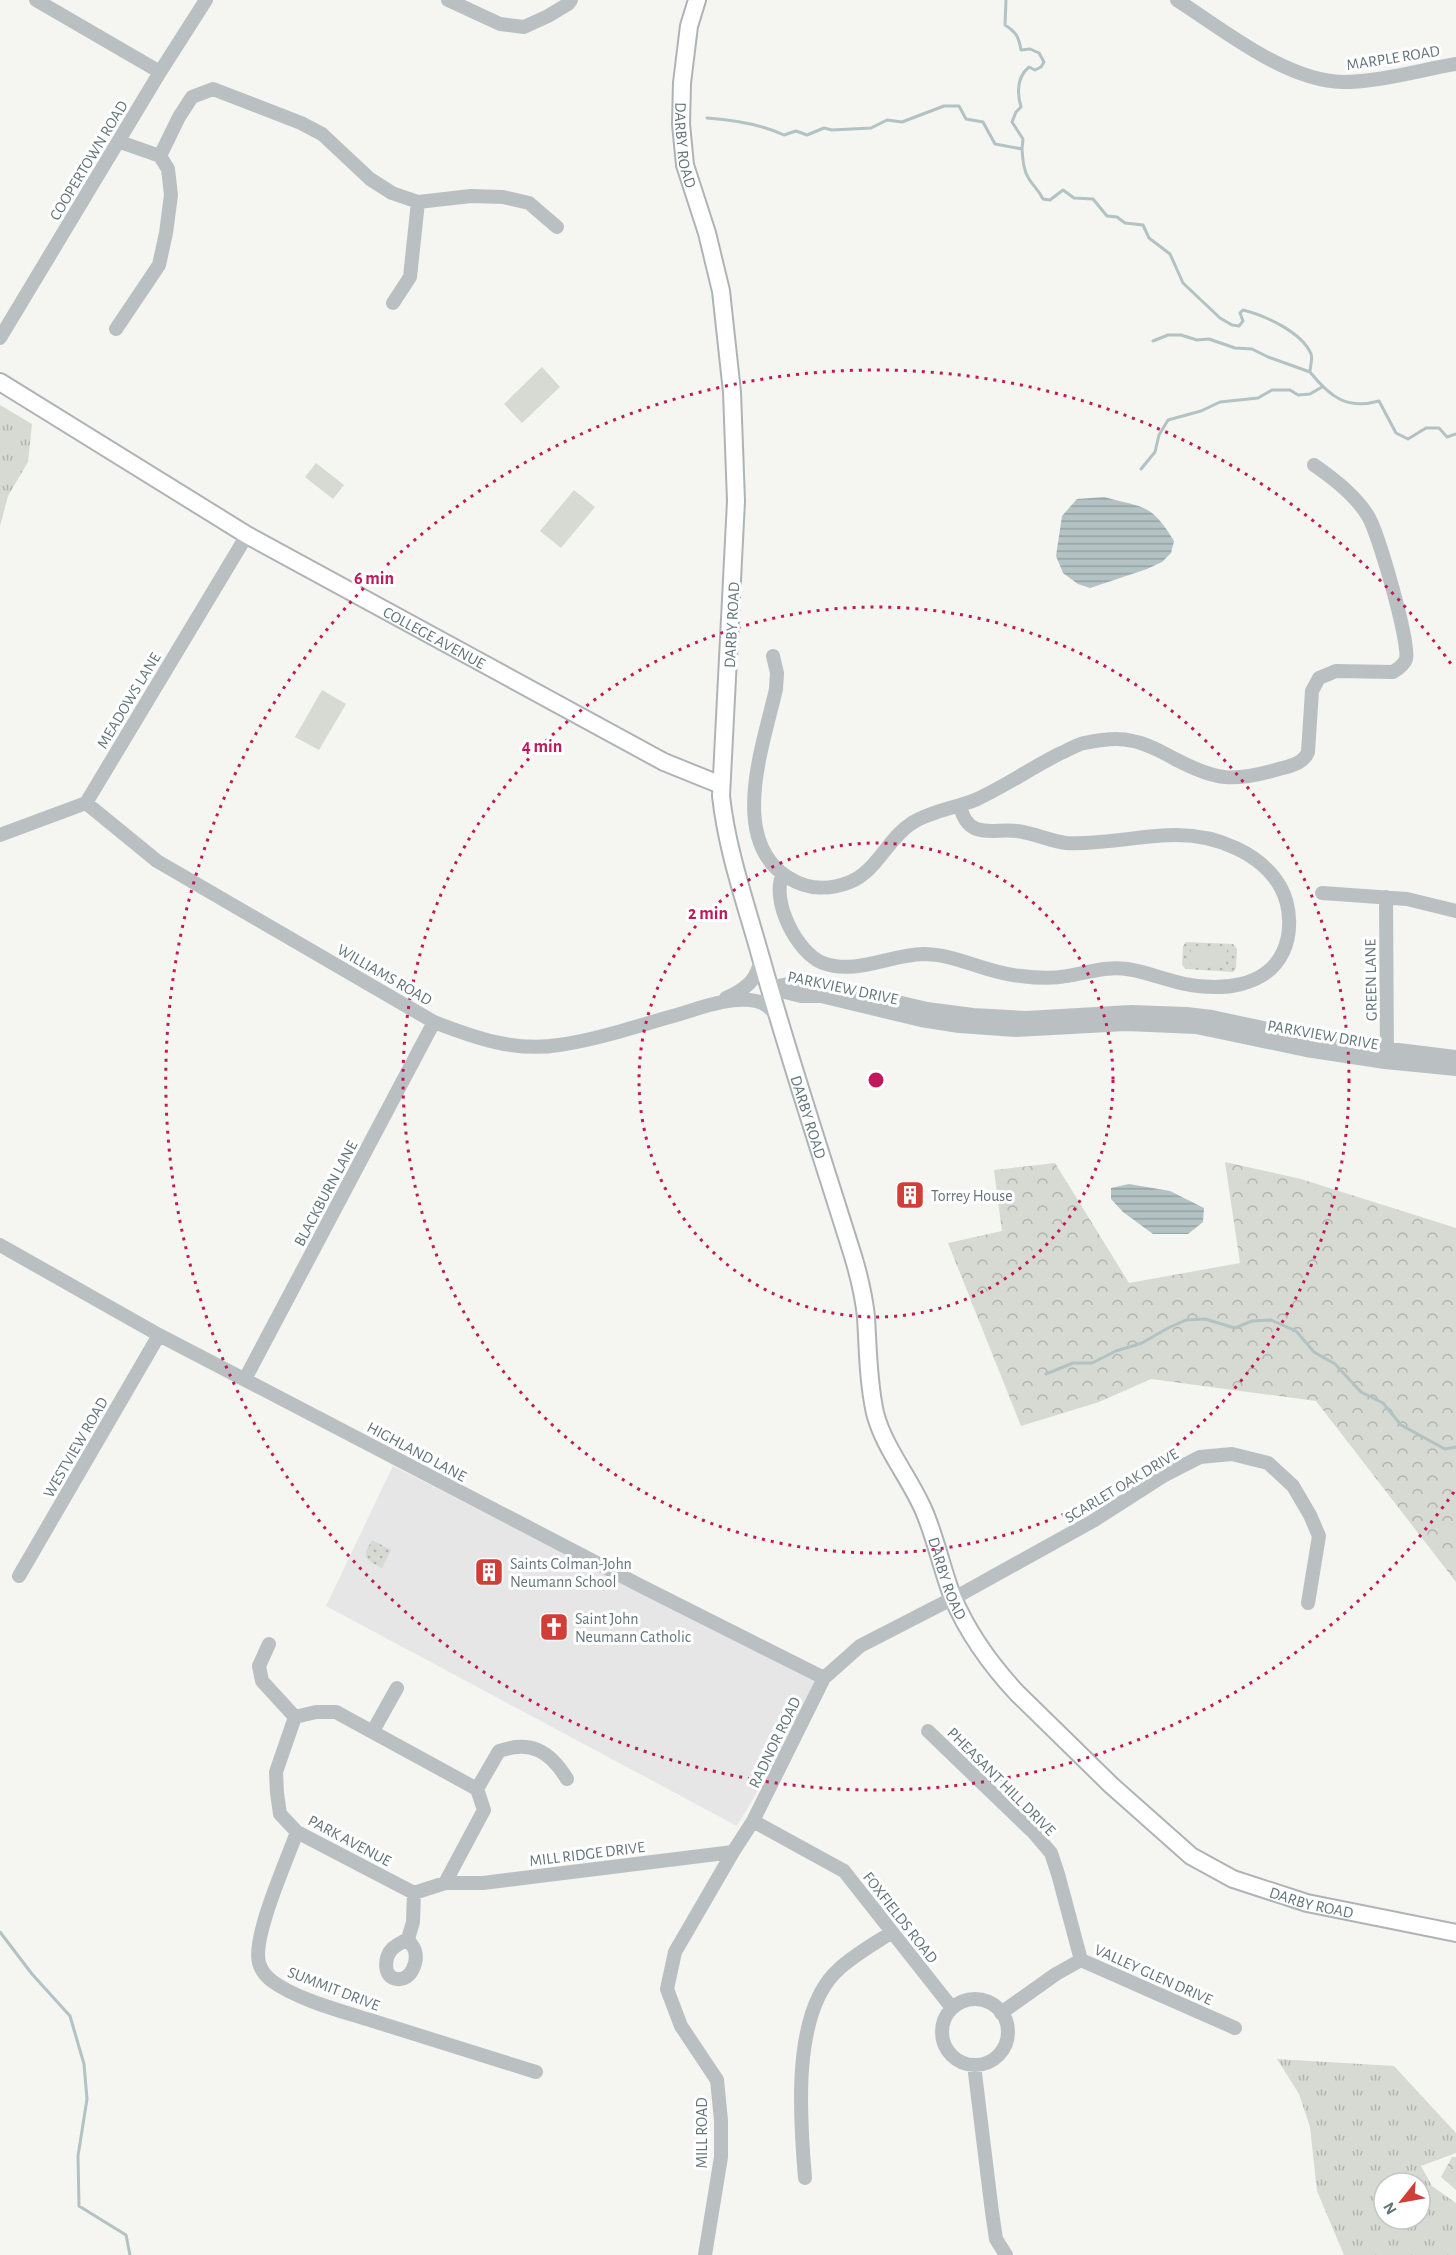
<svg xmlns="http://www.w3.org/2000/svg" width="1456" height="2255" font-family="'Alegreya Sans',sans-serif">
<style>
.built{fill:#e6e6e6}
.grass{fill:url(#grass-tufts);fill-rule:evenodd}
.forest{fill:url(#forest-crowns)}
.park{fill:url(#park-dots)}
.garden{fill:#d6dad2}
.water{fill:url(#water-rules)}
.lines{fill:none;stroke-linecap:round;stroke-linejoin:round}
.stream{stroke:#b3c2c3;stroke-width:3}
.major-casing{stroke:#aeb4b6;stroke-width:20}
.minor{stroke:#bac0c2;stroke-width:14}
.major{stroke:#fff;stroke-width:16}
.ring{fill:none;stroke:#c2185b;stroke-width:3;stroke-dasharray:3 6}
.labels{text-anchor:middle;stroke-width:6;stroke-linejoin:round;paint-order:stroke}
.street-label{font-size:16px;fill:#63757a;stroke:#fff}
.poi-label{font-size:16px;fill:#63757a;stroke:#fff;text-anchor:start}
.centre{fill:#c2185b;stroke:#fff;stroke-width:3}
.ring-label{font-size:18px;text-anchor:middle;font-weight:bold;fill:#c2185b;stroke:#fff;stroke-width:6;stroke-linejoin:round;paint-order:stroke}
</style>
<defs>
<pattern id="grass-tufts" width="24" height="20" patternUnits="userSpaceOnUse" patternTransform="scale(1.5)"><rect width="24" height="20" fill="#d6dad2"/><path d="M3 7l-1-3M5 7V3M7 7l1-3M15 17l-1-3M17 17v-4M19 17l1-3" fill="none" stroke="#b1b5af"/></pattern>
<pattern id="forest-crowns" width="20" height="18" patternUnits="userSpaceOnUse" patternTransform="scale(1.5)"><rect width="20" height="18" fill="#d6dad2"/><path d="M2 6a3 3 0 1 1 6 0M12 15a3 3 0 1 1 6 0" fill="none" stroke="#b1b5af"/></pattern>
<pattern id="park-dots" width="8" height="8" patternUnits="userSpaceOnUse" patternTransform="scale(1.5)"><rect width="8" height="8" fill="#d6dad2"/><path d="M2 2h.1M6 6h.1" fill="none" stroke="#b1b5af" stroke-width="1.8" stroke-linecap="round"/></pattern>
<pattern id="water-rules" width="6" height="5" patternUnits="userSpaceOnUse" patternTransform="scale(1.5)"><rect width="6" height="5" fill="#b3c2c3"/><path d="M0 2.5h6" fill="none" stroke="#95a2a3"/></pattern>
</defs>
<rect width="100%" height="100%" fill="#f5f5f2"/>
<path class="built" d="M393 1466 816 1681V1693L737 1826 326 1606Z"/>
<path class="grass" d="M0 405 32 424 28 462 8 496 0 526Z
M1277 2059 1394 2066 1456 2133V2153L1421 2166 1432 2186 1456 2203V2255H1344L1317 2191 1310 2127 1299 2094ZM1384 2183H1420V2219H1384Z"/>
<path class="forest" d="M1225 1162 1301 1179 1456 1228V1582L1316 1401 1151 1379 1099 1402 1021 1426 948 1243 1002 1231 994 1170 1055 1163 1129 1283 1240 1263Z
M1452 2157H1456V2190L1441 2177Z"/>
<path class="park" d="M1186 942 1233 944 1237 949 1236 968 1233 972 1186 969 1182 965 1183 946Z
M372 1540 391 1550 382 1568 370 1562 366 1557V1551Z"/>
<path class="garden" d="M542 367 560 387 522 423 504 404Z
M316 463 344 485 333 499 305 477Z
M574 490 595 507 561 548 540 531Z
M322 690 346 704 319 750 295 737Z
M1191 947 1227 949 1226 966 1190 964Z"/>
<path class="water" d="M1104 497C1144 508 1151 503 1174 541L1171 553 1162 562 1147 569 1090 588 1078 584 1063 573 1056 556 1062 516 1077 499Z
M1129 1184 1170 1191 1204 1208 1203 1222 1188 1234H1153L1123 1212 1111 1199V1188Z"/>
<g class="lines">
<path class="stream" d="M1006 0 1005 25C1016 32 1019 37 1021 50L1030 49 1039 53 1044 62 1041 67 1035 70 1029 67C1017 77 1017 93 1021 107L1016 112 1012 122 1023 139 1022 149
M707 118C734 120 761 124 784 135L796 131 807 135 824 128 832 130 871 128 887 120 902 122 944 106H959L966 119 983 122 995 144 1022 149C1023 159 1023 170 1029 179 1034 187 1038 189 1043 199L1050 200 1063 190 1074 198 1093 199 1107 216 1117 217 1125 223 1143 225 1149 238 1170 254 1183 283 1220 318 1232 325 1239 326 1243 321 1240 313 1243 310C1264 315 1302 332 1311 354 1313 359 1310 366 1310 372 1330 397 1347 410 1379 401L1396 433 1408 439 1426 428H1439L1447 437 1456 434
M1153 341 1168 335H1181L1197 340 1209 339 1235 348 1252 349 1268 357 1310 372
M1141 469 1155 452 1159 435 1168 420 1201 411 1220 402 1258 398 1272 390H1290L1298 395 1310 394 1322 387
M1046 1374 1073 1363H1092L1116 1351 1142 1343 1168 1328 1186 1320 1205 1319 1235 1328 1252 1321 1271 1320 1296 1331 1314 1352 1335 1364 1361 1392 1383 1403 1401 1425 1445 1449 1456 1447
M0 1932 32 1974 70 2016 84 2064 87 2099 78 2156 79 2206 126 2235 130 2255"/>
<g class="major-casing">
<g id="major">
<path id="s1" d="M697 0 689 26 682 83 681 124 685 165 707 233 721 291 732 392 736 501 721 796C727 851 746 904 761 958 789 1058 822 1157 853 1256 859 1276 864 1297 866 1317 868 1349 868 1381 875 1413 884 1448 910 1478 924 1511 936 1539 942 1570 953 1598 968 1633 991 1665 1017 1693L1111 1785 1191 1856 1233 1879 1307 1903 1456 1933"/>
<path id="s2" d="M0 382 247 535 664 762 721 785"/>
</g>
</g>
<path class="minor" d="M36 0 160 72
M448 0 500 24 524 27 548 16 568 4 571 0
M1177 0C1224 30 1286 81 1343 82 1379 82 1420 70 1456 64
M120 142 160 156
M393 303 410 277 418 202
M116 329 159 265 166 233 171 195 168 169 160 156 179 117 192 97 213 89 301 123 322 134 370 179 392 193 418 202 471 196 503 197 529 203 557 227
M0 338 160 72 206 0
M773 656 777 673 776 689C764 743 727 841 789 878 808 890 830 890 850 882 877 871 888 838 912 823 931 811 955 808 975 800 1004 787 1031 768 1059 754 1067 751 1075 745 1084 743 1101 740 1116 737 1133 741 1148 744 1162 752 1175 759 1217 781 1233 782 1279 769 1290 766 1303 764 1308 752L1312 691 1319 678 1336 671 1393 672C1398 669 1404 665 1406 659 1410 642 1378 532 1368 516 1356 496 1333 478 1314 465
M86 803 157 861 434 1022C475 1038 515 1052 559 1045 600 1039 640 1025 680 1014 703 1007 732 996 756 1001 766 1003 772 1010 778 1017
M0 835 86 803 247 535
M783 874C770 900 797 953 823 963 855 975 890 955 923 954 957 954 988 974 1021 976 1036 978 1052 979 1067 976 1086 973 1107 966 1127 969 1147 972 1166 980 1185 984 1220 991 1266 988 1283 952 1292 933 1291 907 1281 888 1262 853 1216 835 1177 835 1140 835 1104 845 1066 843 1050 841 1034 833 1017 831 994 828 968 841 960 806
M1322 893 1407 899 1456 911
M1386 897 1387 1057
M773 987 798 982H813L927 1009 973 1015 1026 1018 1131 1012 1186 1014 1212 1017 1318 1040 1456 1057
M769 988 801 996H821L921 1020 959 1026 1016 1030 1126 1024 1196 1027 1306 1050 1385 1062 1456 1069
M726 998C746 989 758 980 761 957
M0 1245 159 1335 641 1586 824 1678
M245 1379 434 1022
M19 1576 159 1335
M269 1644 259 1666 262 1681 295 1717
M316 1712H336L477 1789 484 1810 445 1883 414 1893 297 1832 280 1814 277 1793 276 1772 295 1717Z
M373 1731 397 1688
M928 1731 1034 1833 1051 1853 1058 1874 1081 1960
M477 1789 499 1751C531 1740 550 1751 567 1779
M753 1821 844 1871 952 2008
M297 1832C287 1860 252 1937 259 1963 261 1970 267 1977 272 1981 296 1999 341 2011 370 2020 426 2037 481 2055 536 2072
M445 1883H483L733 1852
M408 1939C410 1943 414 1947 415 1951 418 1962 411 1981 397 1979 383 1978 384 1958 392 1949 396 1945 402 1942 408 1939L413 1922 414 1893
M942 2032a33 33 0 1 1 66 0a33 33 0 1 1-66 0Z
M1001 2013 1056 1974 1081 1960 1235 2028
M974 2065 992 2212 996 2239 1006 2255
M805 2178C800 2120 791 2011 839 1969 854 1955 874 1944 892 1932
M705 2255 721 2157V2120L717 2080 681 2026 667 1989 675 1952 733 1852 753 1821 824 1678 860 1646 965 1592 1093 1521 1163 1476 1200 1457 1232 1454 1268 1463 1293 1486 1310 1515 1319 1536 1308 1603"/>
<use href="#major" class="major"/>
</g>
<g class="ring">
<circle cx="876" cy="1080" r="237"/>
<circle cx="876" cy="1080" r="473"/>
<path d="M1454 1492A710 710 0 1 1 1454 668"/>
</g>
<defs>
<g id="building-square" transform="scale(1.5)"><rect x="-9" y="-9" width="18" height="18" rx="4" fill="#d03e37" stroke="#fff"/><path d="M-4-6H4V6H1V3H-1V6H-4ZM-2.5-4.3h1.7v1.8h-1.7ZM.8-4.3h1.7v1.8H.8ZM-2.5-1h1.7V.8h-1.7ZM.8-1h1.7V.8H.8Z" fill="#fff"/></g>
<g id="church-square" transform="scale(1.5)"><rect x="-9" y="-9" width="18" height="18" rx="4" fill="#d03e37" stroke="#fff"/><path d="M-1.2-6h2.4v3.5h3.3v2.4h-3.3V6h-2.4V-.1h-3.3v-2.4h3.3Z" fill="#fff"/></g>
</defs>
<g fill-rule="evenodd">
<use href="#building-square" x="910" y="1195"/>
<use href="#building-square" x="489" y="1572"/>
<use href="#church-square" x="554" y="1627"/>
</g>
<g class="labels">
<g class="street-label">
<text transform="translate(1393 57) rotate(-9)" y="6">MARPLE ROAD</text>
<text dy="6" stroke="none"><textPath href="#s1" startOffset="147">DARBY ROAD</textPath></text>
<text transform="translate(88 160) rotate(-59)" y="6">COOPERTOWN ROAD</text>
<text transform="translate(731 625) rotate(-87)" y="6">DARBY ROAD</text>
<text dy="6" stroke="none"><textPath href="#s2" startOffset="504">COLLEGE AVENUE</textPath></text>
<text transform="translate(128 700) rotate(-59)" y="6">MEADOWS LANE</text>
<text transform="translate(385 974) rotate(30)" y="6">WILLIAMS ROAD</text>
<text transform="translate(1370 980) rotate(-91)" y="6">GREEN LANE</text>
<text transform="translate(843 987) rotate(12)" y="6">PARKVIEW DRIVE</text>
<text transform="translate(1323 1034) rotate(10)" y="6">PARKVIEW DRIVE</text>
<text dy="6" stroke="none"><textPath href="#s1" startOffset="1137">DARBY ROAD</textPath></text>
<text transform="translate(325 1193) rotate(-62)" y="6">BLACKBURN LANE</text>
<text transform="translate(75 1447) rotate(-60)" y="6">WESTVIEW ROAD</text>
<text transform="translate(417 1451) rotate(28)" y="6">HIGHLAND LANE</text>
<text transform="translate(1121 1485) rotate(-31)" y="6">SCARLET OAK DRIVE</text>
<text dy="6" stroke="none"><textPath href="#s1" startOffset="1623">DARBY ROAD</textPath></text>
<text transform="translate(774 1742) rotate(-64)" y="6">RADNOR ROAD</text>
<text transform="translate(1002 1781) rotate(45)" y="6">PHEASANT HILL DRIVE</text>
<text transform="translate(350 1840) rotate(28)" y="6">PARK AVENUE</text>
<text transform="translate(587 1853) rotate(-7)" y="6">MILL RIDGE DRIVE</text>
<text dy="6" stroke="none"><textPath href="#s1" startOffset="2127">DARBY ROAD</textPath></text>
<text transform="translate(901 1917) rotate(52)" y="6">FOXFIELDS ROAD</text>
<text transform="translate(1154 1974) rotate(24)" y="6">VALLEY GLEN DRIVE</text>
<text transform="translate(334 1988) rotate(21)" y="6">SUMMIT DRIVE</text>
<text transform="translate(701 2133) rotate(-90)" y="6">MILL ROAD</text>
</g>
<g class="poi-label">
<text x="931" y="1201">Torrey House</text>
<text x="510" y="1569">Saints Colman-John<tspan x="510" dy="18">Neumann School</tspan></text>
<text x="575" y="1624">Saint John<tspan x="575" dy="18">Neumann Catholic</tspan></text>
</g>
</g>
<circle cx="876" cy="1080" r="9" class="centre"/>
<g class="ring-label">
<text x="374" y="584">6 min</text>
<text x="542" y="752">4 min</text>
<text x="708" y="919">2 min</text>
</g>
<g transform="translate(1402 2201) rotate(239)"><circle r="28" fill="#ffffff" stroke="#c1c8ca" stroke-width="1.5"/>
<path d="M0-4.5L10 22L0 15L-10 22Z" fill="#d03e37"/>
<text y="-9" font-size="16" font-weight="bold" text-anchor="middle" fill="#63757a">N</text>
</g>
</svg>
